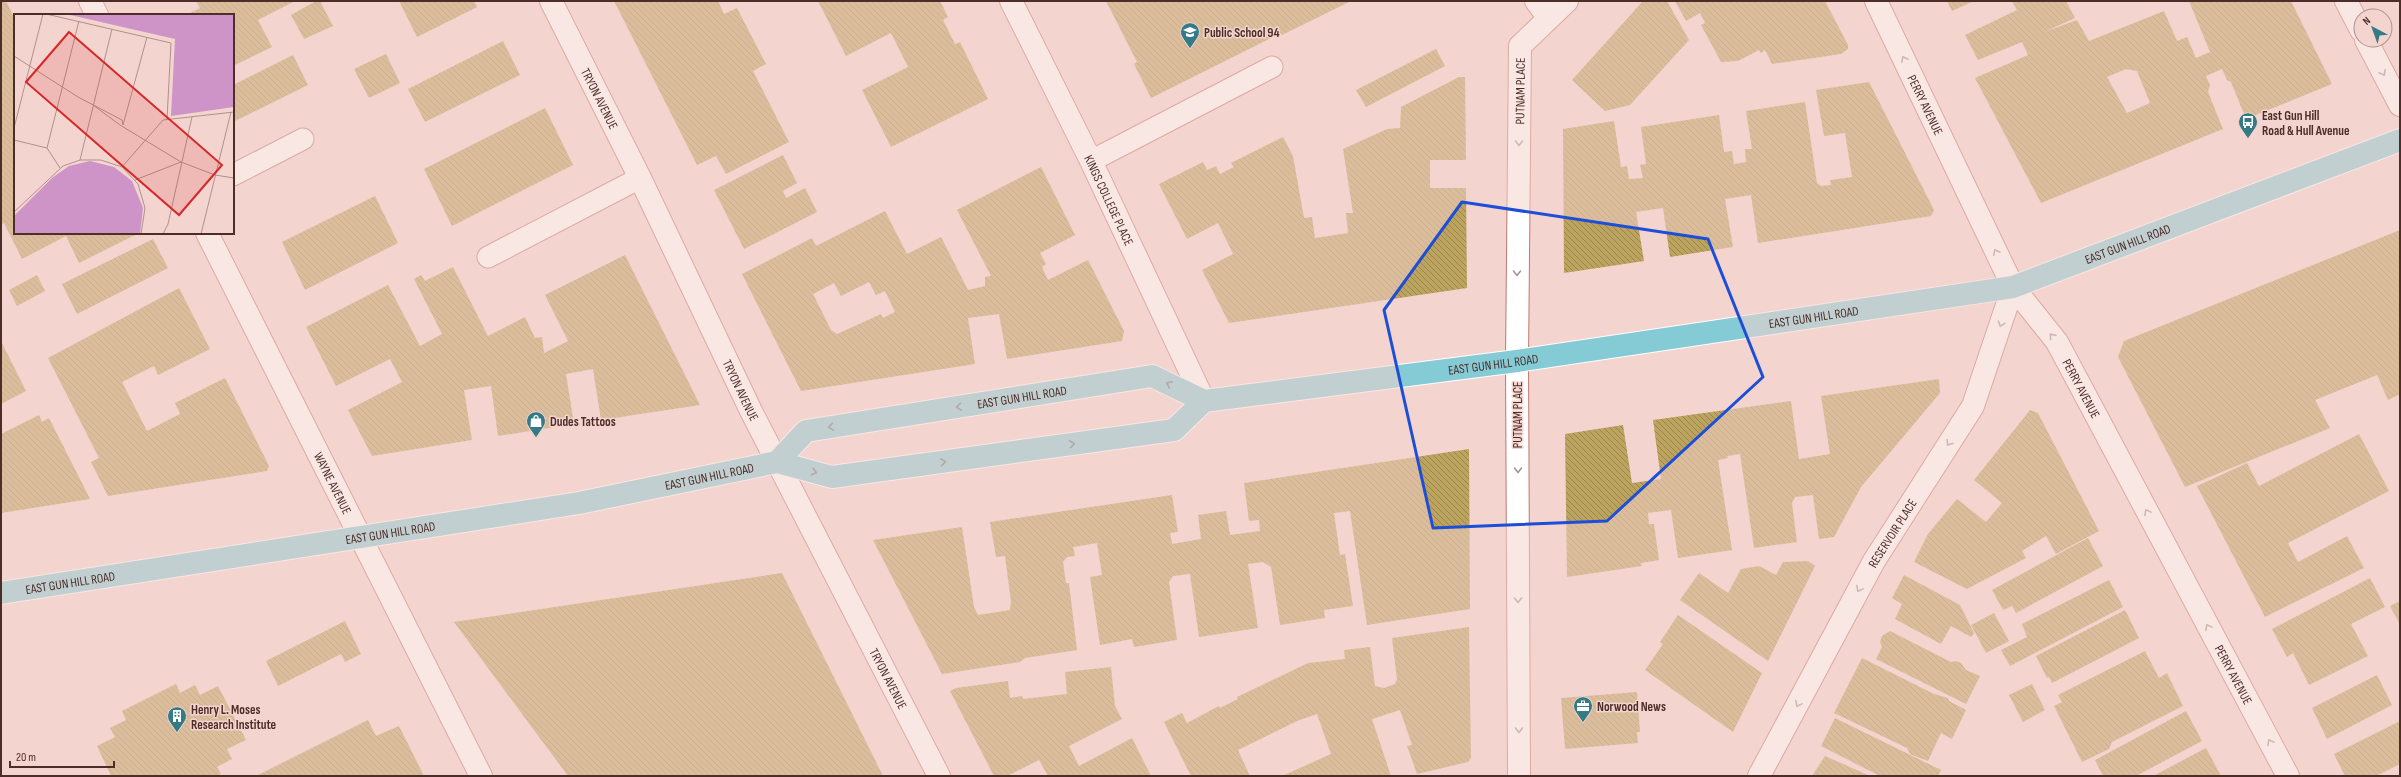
<svg xmlns="http://www.w3.org/2000/svg" width="2401" height="777" font-family="'Sofia Sans Condensed',sans-serif">
<style>
.building{fill:url(#building-back-hatch);fill-rule:evenodd}
.lines{fill:none;stroke-linecap:round;stroke-linejoin:round}
.service-casing{stroke:#c0786c;stroke-width:23}
.minor-casing{stroke:#c0786c;stroke-width:24}
.primary-casing{stroke:#fff;stroke-width:24}
.service{stroke:#fff;stroke-width:21}
.minor{stroke:#fff;stroke-width:22}
.primary{stroke:#85cbd6;stroke-width:22}
.oneway{stroke:#a69694}
.oneway2{stroke:#667476}
.marked{fill:none;stroke:#1d4ed8;stroke-width:3;stroke-linejoin:round}
.labels{text-anchor:middle;stroke-width:3;stroke-linejoin:round;paint-order:stroke}
.poi-label{font-size:13px;font-weight:bold;fill:#4c2d28;stroke:#f4d4ce;text-anchor:start}
.street-label{font-size:13px;fill:#4c2d28;stroke:#f4d4ce}
.inset-road{fill:none;stroke:#b1918c;stroke-width:1}
.view{fill:#d62828;fill-opacity:0.15;stroke:#d62828;stroke-width:2}
.inset-edge{fill:none;stroke:#4c2d28;stroke-width:2}
</style>
<defs>
<pattern id="building-back-hatch" width="6" height="6" patternUnits="userSpaceOnUse"><rect width="6" height="6" fill="#bca35e"/><path d="M-1 5l2 2M0 0l6 6M5-1l2 2" fill="none" stroke="#9b854e"/></pattern>
</defs>
<rect width="100%" height="100%" fill="#f4d4ce"/>
<path class="building" d="M1 1H6L15 19V233H139L79 263 66 236 22 259 4 223 1 225Z
M196 1H295L258 20 272 47 233 66V15H186L200 8Z
M316 1H320L333 26 304 39 291 15Z
M399 1H474L477 7 417 37Z
M614 1H718L724 14 737 8 766 64 753 71 789 142 726 174 716 156 697 165Z
M818 1H940L948 17 943 20 955 44 960 42 988 99 891 147 862 90 908 67 891 33 846 56Z
M1106 1H1351L1282 35 1281 33 1151 98 1134 64 1137 62Z
M1643 1H1667L1689 40 1630 105 1605 111 1572 80Z
M1675 1H1825L1848 45V49L1841 54 1772 64 1765 50 1761 53 1759 50 1738 61 1721 62 1701 25 1705 23 1700 13 1686 21Z
M1947 1H1974L1952 11Z
M2012 1H2066L2075 18 2044 32 2077 20 2089 41 2164 11 2177 41 2187 37 2196 58 2210 52 2189 1H2291L2332 84 2246 119 2231 82 2227 80 2222 69 2206 76 2210 85 2208 92 2223 129 2041 203 1975 78 2028 55 2022 42 1978 60 1965 35 2017 10ZM2126 69 2137 71 2150 103 2127 113 2107 77Z
M503 41 520 75 425 122 408 89Z
M1436 49 1445 66 1366 107 1356 90Z
M386 54 400 83 369 98 354 69Z
M293 55 308 85 233 122V85Z
M1459 77H1465L1466 160H1430V188H1466L1467 288 1229 323 1202 270 1233 254 1218 223 1187 239 1159 184 1203 162 1207 170 1216 166 1220 174 1234 167 1231 163 1283 137 1293 156 1304 218 1312 217 1315 238 1348 233 1346 213H1353L1343 149 1387 129 1400 128 1401 107Z
M1869 82 1934 210 1931 216 1758 243 1751 195 1725 199 1733 247 1670 257 1663 208 1636 212 1644 261 1564 273 1563 129 1614 121 1621 167 1627 166 1629 179 1643 178 1640 165 1646 164 1641 127 1719 115 1724 152 1732 151 1734 164 1746 162 1745 149H1752L1746 111 1805 102 1817 183 1821 186 1831 185 1830 180 1852 177 1845 133 1824 136 1816 90Z
M545 108 573 165 452 226 424 169Z
M783 155 797 183 783 191 786 198 805 188 817 212 744 249 714 190Z
M1041 167 1075 235 1040 253 1046 264 1042 267 1048 280 1088 260 1124 331 1122 341 1007 359 999 314 968 318 975 364 801 391 742 274 812 238 816 246 885 211 907 254 941 237 968 290 985 286V277L991 276 957 210ZM869 282 876 295 885 291 895 312 883 318 881 314 837 334 831 330 813 294 834 283 841 296Z
M375 196 398 243 305 290 282 242Z
M2400 230V394L2388 400 2377 375 2315 400 2330 428 2185 487 2118 357 2124 341Z
M153 239 168 268 77 314 62 284Z
M625 255 700 405 601 420 593 369 566 374 574 424 498 436 491 386 464 390 472 440 372 456 348 410 402 382 390 359 336 386 306 327 388 285 420 346 442 334 414 279 421 275 425 281 453 267 488 336 525 317 535 338 542 337 544 353 568 341 545 295Z
M37 275 45 291 17 306 9 290Z
M179 288 210 349 158 375 154 366 122 382 147 431 180 414 175 403 225 378 269 466 267 471 108 496 91 462 99 458 48 358Z
M1 341 26 391 1 404Z
M1939 379 1940 393 1861 487 1834 537 1819 539 1813 495 1795 497 1792 503 1797 542 1754 548 1740 454 1727 456 1728 458 1718 460 1732 550 1678 558 1671 510 1648 513 1649 524H1654L1659 560 1641 563 1642 566 1567 577 1565 434 1623 425 1632 483 1661 479 1653 420 1791 401 1799 459 1830 454 1821 396Z
M2030 410 2038 413 2099 531 2056 554 2046 536 2022 551 2026 558 1967 589 1914 562 1928 534 1957 499 1986 522 2002 503 1974 480Z
M39 415 42 422 49 418 90 499 1 513V434Z
M2359 434 2389 491 2288 543 2298 562 2347 536 2364 568 2265 617 2197 486 2247 463 2259 486Z
M1469 449 1470 609 1367 625 1350 511 1334 513 1340 555 1345 554 1353 606 1324 610 1325 618 1280 625 1271 567 1263 562 1248 564 1258 628 1199 637 1190 574 1173 576 1169 582 1177 640 1134 647 1132 639 1100 645 1090 577 1102 575 1097 543 1073 547 1075 556 1067 557 1063 562 1066 583H1069L1077 650 1025 658 1020 662 942 674 873 540 962 527 974 607 978 615 1010 610 1011 602 1005 556 996 557 990 522 1172 495 1178 532 1170 533 1172 544 1201 539 1198 515 1226 511 1230 535 1260 531 1259 520 1249 521 1244 483Z
M2088 538 2103 566 2016 613 2012 606 2003 610 1992 590Z
M1808 561 1815 566 1768 661 1680 600 1699 573 1728 593 1741 569 1759 566 1776 575 1783 562Z
M782 573 883 776H568L454 622Z
M1904 575 1960 605 1974 633 1971 637 1951 626 1941 644 1895 619 1902 604 1892 598Z
M2370 578 2385 607 2351 624 2368 656 2309 685 2293 653 2287 657 2272 629Z
M2109 580 2123 607 2010 666 2001 650 2027 637 2022 624Z
M2400 601V625L2390 606Z
M2125 610 2139 638 2052 683 2049 677 2047 678 2036 656Z
M1994 613 2009 641 1986 653 1971 625Z
M1678 615 1762 673 1733 732 1645 670 1663 644 1660 642Z
M345 621 361 654 345 662 341 654 278 686 266 661Z
M1469 627 1471 758 1468 762 1417 774 1407 746 1412 745 1400 710 1372 719 1391 776H1282L1331 754 1317 714 1297 721 1238 750 1250 776H1191L1164 722 1182 713 1187 723 1219 706 1220 708 1238 699 1237 697 1308 663 1345 659 1344 650 1370 647 1375 686 1384 688 1395 684 1397 679 1392 638Z
M1890 631 1951 662 1956 661 1961 663 1966 670 1980 676 1966 704 1876 659 1882 647 1880 642 1882 636Z
M2145 651 2159 678 2167 673 2183 706 2112 742 2109 749 2082 762 2054 706 2062 702 2058 695Z
M1862 658 1934 694 1948 698 1949 701 1966 710 1952 739 1941 733 1928 761 1910 754 1907 748 1834 713Z
M1111 667 1115 706 1122 719 1069 746 1079 766 1132 738 1151 776H1048L1039 760 1007 776H994L950 691 956 688 1008 681 1010 698 1022 696 1023 699 1067 694 1065 672Z
M2377 675 2392 705 2327 739 2312 708Z
M176 684 180 693 195 685 200 695 218 686 246 740 227 749 232 759 217 767 221 774 217 776H111L97 746 115 737 110 728 126 720 122 711Z
M2032 684 2045 710 2023 722 2009 695Z
M1637 692 1640 732H1637L1638 743 1565 749 1561 698Z
M2186 711 2202 741 2136 776H2103L2095 760Z
M1835 718 1941 770 1938 776H1880L1821 746Z
M368 720 376 736 399 726 424 776H256Z
M2400 721V764L2376 776H2345L2334 754Z
M2206 748 2221 776H2153L2157 774Z
M1825 756 1870 776H1812Z"/>
<g class="lines">
<g class="service-casing">
<path id="service" d="M1091 161 1272 67
M233 175 303 139
M488 257 640 178"/>
</g>
<g class="minor-casing">
<g id="minor">
<path d="M90 1 97 15"/>
<path id="s1" d="M551 1 640 178 751 411 939 776"/>
<path id="s2" d="M1011 1 1091 161 1204 401"/>
<path d="M1536 1 1548 17"/>
<path id="s3" d="M1876 1 2013 287 2057 342 2288 776"/>
<path d="M2346 1 2361 30"/>
<path d="M2366 40 2400 105"/>
<path id="s4" d="M207 233 481 776"/>
<path id="s5" d="M1519 776 1517 361 1520 46 1567 1"/>
<path id="s6" d="M1759 776 1874 561 1973 406 2013 287"/>
</g>
</g>
<g class="primary-casing">
<g id="primary">
<path id="s7" d="M777 462 806 431 1152 376 1204 401 1517 361 2013 287 2400 140"/>
<path id="s8" d="M1 593 579 503 777 462 832 477 1174 430 1204 401"/>
</g>
</g>
<use href="#service" class="service"/>
<use href="#minor" class="minor"/>
<use href="#primary" class="primary"/>
</g>
<defs><path id="oneway-chevron" d="M-2-3.5L2.5 0L-2 3.5" fill="none" stroke-width="1.6" stroke-linecap="round" stroke-linejoin="round"/></defs>
<g class="oneway">
<use href="#oneway-chevron" transform="translate(1904 59) rotate(-116)"/>
<use href="#oneway-chevron" transform="translate(2383 73) rotate(63)"/>
<use href="#oneway-chevron" transform="translate(1519 143) rotate(91)"/>
<use href="#oneway-chevron" transform="translate(1996 252) rotate(-116)"/>
<use href="#oneway-chevron" transform="translate(1517 273) rotate(91)"/>
<use href="#oneway-chevron" transform="translate(2001 324) rotate(109)"/>
<use href="#oneway-chevron" transform="translate(2052 336) rotate(-129)"/>
<use href="#oneway-chevron" transform="translate(1949 443) rotate(122)"/>
<use href="#oneway-chevron" transform="translate(1518 470) rotate(90)"/>
<use href="#oneway-chevron" transform="translate(2147 512) rotate(-118)"/>
<use href="#oneway-chevron" transform="translate(1859 589) rotate(118)"/>
<use href="#oneway-chevron" transform="translate(1518 600) rotate(90)"/>
<use href="#oneway-chevron" transform="translate(2208 627) rotate(-118)"/>
<use href="#oneway-chevron" transform="translate(1798 704) rotate(118)"/>
<use href="#oneway-chevron" transform="translate(1519 730) rotate(90)"/>
<use href="#oneway-chevron" transform="translate(2270 742) rotate(-118)"/>
</g>
<g class="oneway2">
<use href="#oneway-chevron" transform="translate(1169 384) rotate(-154)"/>
<use href="#oneway-chevron" transform="translate(959 407) rotate(171)"/>
<use href="#oneway-chevron" transform="translate(831 427) rotate(171)"/>
<use href="#oneway-chevron" transform="translate(1072 444) rotate(-8)"/>
<use href="#oneway-chevron" transform="translate(943 462) rotate(-8)"/>
<use href="#oneway-chevron" transform="translate(814 472) rotate(15)"/>
</g>
<path d="M0 0H2401V777H0ZM1462 202 1708 239 1763 377 1607 521 1433 528 1384 310Z" fill="#f4d4ce" fill-opacity=".55" fill-rule="evenodd"/>
<path class="marked" d="M1462 202 1708 239 1763 377 1607 521 1433 528 1384 310Z"/>
<defs>
<g id="school-pin" transform="scale(1)"><path d="M0 17L-7.5 6A9.5 9.5 0 1 1 7.5 6Z" fill="#347b87" stroke="#f4d4ce"/><path d="M0-5L7-2L0 1L-7-2ZM-4 1L0 2.5L4 1V4Q0 6-4 4Z" fill="#fff"/></g>
<g id="bus-pin" transform="scale(1)"><path d="M0 17L-7.5 6A9.5 9.5 0 1 1 7.5 6Z" fill="#347b87" stroke="#f4d4ce"/><path d="M-5-6H5V4H4V6H2V4H-2V6H-4V4H-5ZM-3.5-4V0h7V-4ZM-3.5 1.2v1.5H-2V1.2ZM2 1.2v1.5H3.5V1.2Z" fill="#fff"/></g>
<g id="shop-pin" transform="scale(1)"><path d="M0 17L-7.5 6A9.5 9.5 0 1 1 7.5 6Z" fill="#347b87" stroke="#f4d4ce"/><path d="M-5-2.5h2.3a2.7 3.5 0 0 1 5.4 0H5L5.5 6h-11ZM-1.5-2.5h3a1.5 2.3 0 0 0-3 0Z" fill="#fff"/></g>
<g id="office-pin" transform="scale(1)"><path d="M0 17L-7.5 6A9.5 9.5 0 1 1 7.5 6Z" fill="#347b87" stroke="#f4d4ce"/><path d="M-6-3h4V-5.5h4V-3h4V5H-6ZM-1-4.5V-3h2v-1.5ZM-6 0V1H6V0Z" fill="#fff"/></g>
<g id="building-pin" transform="scale(1)"><path d="M0 17L-7.5 6A9.5 9.5 0 1 1 7.5 6Z" fill="#347b87" stroke="#f4d4ce"/><path d="M-4-6H4V6H1V3H-1V6H-4ZM-2.5-4.3h1.7v1.8h-1.7ZM.8-4.3h1.7v1.8H.8ZM-2.5-1h1.7V.8h-1.7ZM.8-1h1.7V.8H.8Z" fill="#fff"/></g>
</defs>
<g fill-rule="evenodd">
<use href="#school-pin" x="1190" y="32"/>
<use href="#bus-pin" x="2248" y="122"/>
<use href="#shop-pin" x="536" y="421"/>
<use href="#office-pin" x="1583" y="706"/>
<use href="#building-pin" x="177" y="716"/>
</g>
<g class="labels">
<g class="poi-label">
<text x="1204" y="37">Public School 94</text>
<text x="2262" y="120">East Gun Hill<tspan x="2262" dy="15">Road &amp; Hull Avenue</tspan></text>
<text x="550" y="426">Dudes Tattoos</text>
<text x="1597" y="711">Norwood News</text>
<text x="191" y="714">Henry L. Moses<tspan x="191" dy="15">Research Institute</tspan></text>
</g>
<g class="street-label">
<text dy="5" stroke="none"><textPath href="#s5" startOffset="685">PUTNAM PLACE</textPath></text>
<text dy="5" stroke="none"><textPath href="#s1" startOffset="109">TRYON AVENUE</textPath></text>
<text dy="5" stroke="none"><textPath href="#s3" startOffset="115">PERRY AVENUE</textPath></text>
<text dy="5" stroke="none"><textPath href="#s2" startOffset="222">KINGS COLLEGE PLACE</textPath></text>
<text dy="5" stroke="none"><textPath href="#s7" startOffset="1390">EAST GUN HILL ROAD</textPath></text>
<text dy="5" stroke="none"><textPath href="#s7" startOffset="1066">EAST GUN HILL ROAD</textPath></text>
<text dy="5" stroke="none"><textPath href="#s7" startOffset="742">EAST GUN HILL ROAD</textPath></text>
<text dy="5" stroke="none"><textPath href="#s3" startOffset="440">PERRY AVENUE</textPath></text>
<text dy="5" stroke="none"><textPath href="#s1" startOffset="433">TRYON AVENUE</textPath></text>
<text dy="5" stroke="none"><textPath href="#s7" startOffset="261">EAST GUN HILL ROAD</textPath></text>
<text transform="translate(1517 415) rotate(-90)" y="5">PUTNAM PLACE</text>
<text dy="5" stroke="none"><textPath href="#s8" startOffset="718">EAST GUN HILL ROAD</textPath></text>
<text dy="5" stroke="none"><textPath href="#s4" startOffset="280">WAYNE AVENUE</textPath></text>
<text dy="5" stroke="none"><textPath href="#s8" startOffset="394">EAST GUN HILL ROAD</textPath></text>
<text dy="5" stroke="none"><textPath href="#s6" startOffset="277">RESERVOIR PLACE</textPath></text>
<text dy="5" stroke="none"><textPath href="#s8" startOffset="70">EAST GUN HILL ROAD</textPath></text>
<text dy="5" stroke="none"><textPath href="#s3" startOffset="764">PERRY AVENUE</textPath></text>
<text dy="5" stroke="none"><textPath href="#s1" startOffset="757">TRYON AVENUE</textPath></text>
</g>
</g>
<g transform="translate(14 14)">
<rect width="220" height="220" fill="#f4d4ce"/>
<path d="M52 0H220V93L157 102 161 25Z" fill="#ce94c8"/>
<path d="M76 147 100 153 118 167 129 194 126 220H0V202L38 164 55 152Z" fill="#ce94c8"/>
<path d="M72 188 82 190 89 199 88 209 79 220H76L86 209 87 200 82 193 74 190 66 193 41 220H38L64 191ZM66 196 82 210 73 220H44Z" fill="#ce94c8"/>
<path class="inset-road" d="M32 0 157 29 153 105M0 42 64 83 108 106 109 111M79 91 106 111 167 148 201 161 220 164M109 111 133 23M0 114 29 0M0 126 33 134M66 146 98 15M108 153 149 106 220 98M46 154 33 134 65 7M121 166 167 148M0 198 49 152 66 146H87L108 153 124 170 131 194 127 220M149 220 154 210 178 103M187 220 217 98"/>
<path class="view" d="M55 18 208 151 165 201 12 68Z"/>
<rect width="220" height="220" class="inset-edge"/>
</g>
<rect width="2401" height="777" fill="none" stroke="#4c2d28" stroke-width="4"/>
<g transform="translate(2373 28) rotate(319)"><circle r="19" fill="#f4d4ce" stroke="#b1918c"/>
<path d="M0-3L7 15L0 10L-7 15Z" fill="#347b87"/>
<text y="-6" font-size="11" font-weight="bold" text-anchor="middle" fill="#4c2d28">N</text>
</g>
<path d="M10 761v6h104v-6" fill="none" stroke="#4c2d28" stroke-width="2"/>
<text x="16" y="761" font-size="12" fill="#4c2d28" stroke="#f4d4ce" stroke-width="3" paint-order="stroke">20 m</text>
</svg>
